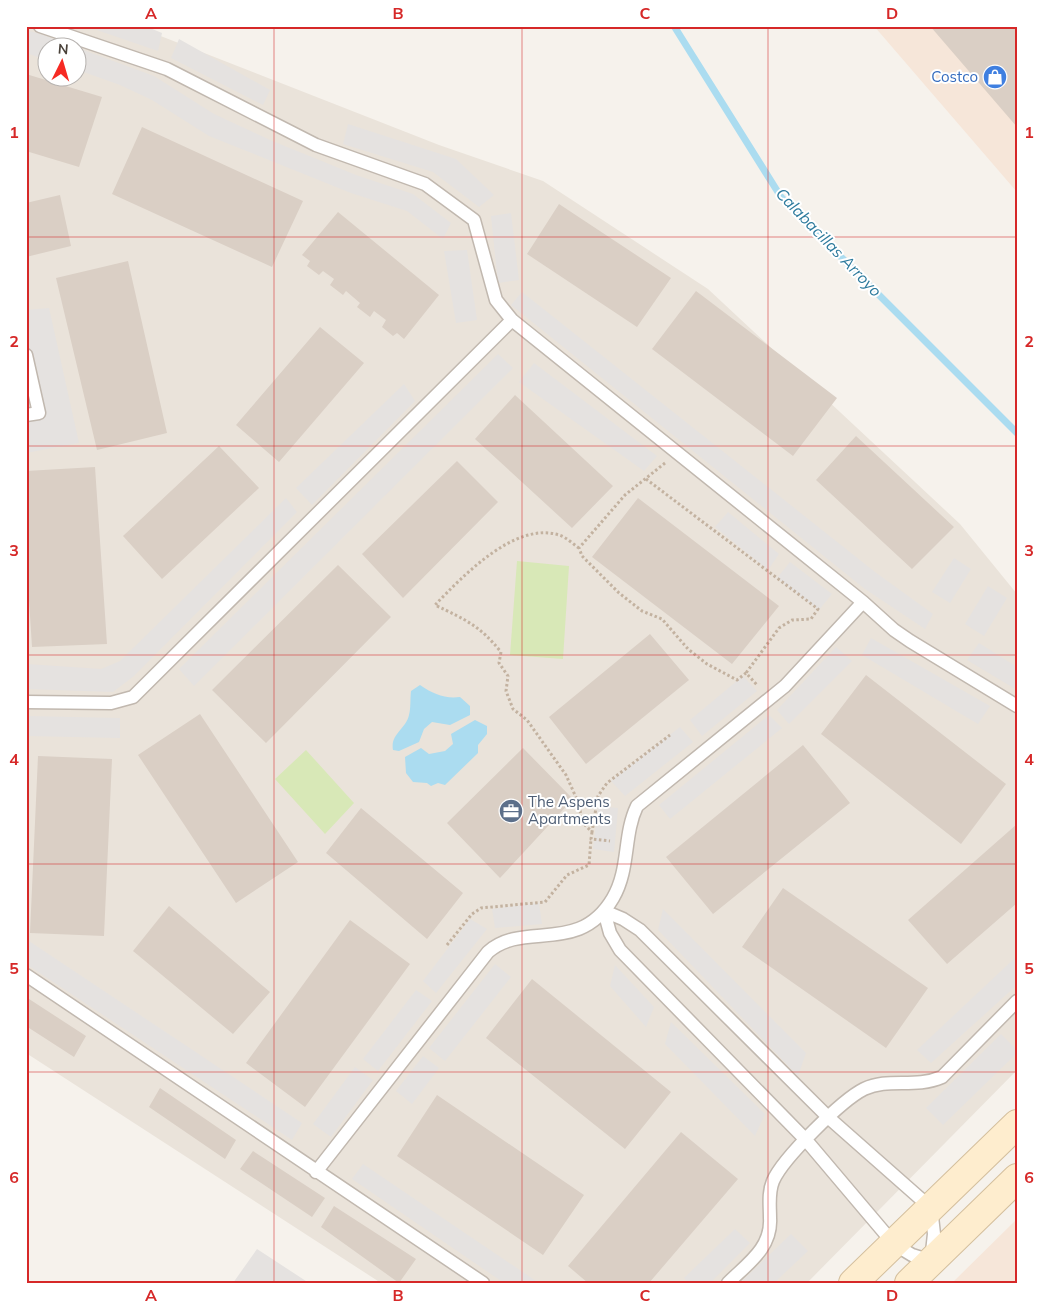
<svg xmlns="http://www.w3.org/2000/svg" width="1043" height="1309" font-family="Mulish,sans-serif">
<style>
.residential{fill:#eae3da;fill-rule:evenodd}
.commercial{fill:#f6e6d9}
.green{fill:#d8e8b7}
.parking{fill:#e5e2e0}
.water{fill:#abdcf0}
.lines{fill:none;stroke-linecap:round;stroke-linejoin:round}
.stream{stroke:#abdcf0;stroke-width:7}
.building{fill:#dacfc5}
.lane-casing{stroke:#c1b8af;stroke-width:15}
.secondary-casing{stroke:#d4bf9d;stroke-width:30}
.path{stroke:#c3b2a0;stroke-width:3;stroke-dasharray:2.5 2.5;stroke-linecap:butt}
.lane{stroke:#fff;stroke-width:12}
.secondary{stroke:#feedce;stroke-width:28}
.grid{fill:none;stroke:#d62828;stroke-width:1;stroke-opacity:0.55}
.labels{text-anchor:middle;stroke-width:4;stroke-linejoin:round;paint-order:stroke}
.shop-label{font-size:15px;fill:#366cbe;stroke:#fff;text-anchor:end}
.service-label{font-size:15px;fill:#4e5e75;stroke:#fff;text-anchor:start}
.water-label{font-size:16px;font-style:italic;fill:#2e7b9d;stroke:#fff}
.neatline{fill:none;stroke:#d62828;stroke-width:2}
.grid-label{font-size:16px;text-anchor:middle;font-weight:bold;fill:#d62828}
</style>
<rect width="100%" height="100%" fill="#f6f2ec"/>
<path class="residential" d="M26 26H135L439 145 543 181 708 289 960 524 1017 594V1070L807 1283H381L26 1053ZM48 48H78V78H48Z"/>
<path class="commercial" d="M874 26H1017V192Z
M1017 1219V1283H952Z"/>
<path class="green" d="M517 561 569 566 563 659 510 655Z
M306 750 354 803 325 834 275 779Z"/>
<path class="parking" d="M85 26H145L162 33 158 51Z
M26 30 43 35 77 47 48 48 47 60 26 53Z
M179 39 270 90 263 105 171 58Z
M78 48 154 76 214 114 270 140 356 175 413 194 451 223 443 239 407 211 351 193 209 136 152 100 120 85 78 70Z
M348 124 456 159 494 195 479 207 433 172 343 144Z
M511 213 519 280 498 283 491 216Z
M467 250 477 320 456 323 444 251Z
M522 292 875 572 933 614 925 629 865 589 511 305Z
M49 308 79 443 26 453V310Z
M498 354 513 368 194 686 179 669Z
M534 363 657 456 644 471 519 382Z
M404 384 415 401 312 505 296 488Z
M286 498 297 512 134 676 113 692 26 689V664L101 669 120 661Z
M728 512 779 554 768 570 715 527Z
M954 558 971 569 950 603 932 592Z
M790 562 832 594 819 610 777 578Z
M988 586 1007 598 984 636 965 624Z
M871 638 990 706 978 724 862 655Z
M979 643 1017 667V690L967 660Z
M836 647 852 661 789 724 777 710Z
M743 676 757 691 702 736 690 720Z
M769 715 782 728 670 819 659 805Z
M26 716 120 718V738L26 736Z
M680 727 693 742 625 796 611 781Z
M598 806 618 808 614 852 593 849Z
M539 903 542 924 495 928 492 909Z
M663 909 806 1053 798 1076 658 930Z
M470 919 487 929 436 993 423 981Z
M26 939 302 1123 292 1140 26 964Z
M1017 956V985L931 1063 917 1050Z
M495 964 511 977 445 1061 429 1048Z
M615 965 654 1007 646 1027 610 986Z
M416 990 432 1001 378 1071 363 1059Z
M671 1022 765 1114 755 1136 665 1044Z
M1001 1034 1017 1050V1053L943 1125 926 1108Z
M423 1056 439 1068 412 1104 396 1091Z
M355 1067 373 1080 331 1137 313 1124Z
M363 1164 539 1283H504L352 1179Z
M735 1229 750 1243 710 1283H689L684 1278Z
M791 1234 808 1251 774 1283H740Z
M257 1249 309 1283H233Z"/>
<path class="water" d="M420 685C433 694 445 699 460 697L470 706V715L450 725 432 722 424 729 419 742 399 751 393 750C390 734 406 729 409 715 411 708 410 699 411 691Z
M475 720 487 726V734L478 745V753L445 785 438 783 431 786 427 783 413 782 406 773 405 757 421 748 429 754 445 751 453 744 451 734Z"/>
<g class="lines">
<path class="stream" d="M674 26 781 197 1017 433"/>
</g>
<path class="building" d="M930 26H1017V127Z
M26 74 102 97 79 167 26 151Z
M142 127 303 201 272 267 112 194Z
M60 195 71 246 26 257V203Z
M559 204 671 278 637 327 527 254Z
M338 212 439 295 404 339 397 333 393 336 382 327 386 320 374 311 370 317 357 307 360 303 346 291 343 295 330 285 334 279 323 271 319 275 307 266 310 261 302 255Z
M128 261 167 433 97 450 56 278Z
M696 291 837 398 793 456 652 349Z
M320 327 364 363 279 462 236 425Z
M515 395 613 486 572 528 475 439Z
M856 436 954 527 912 569 816 480Z
M219 446 259 488 162 579 123 536Z
M457 461 498 502 403 598 362 554Z
M95 467 107 644 32 647 26 554V471Z
M638 498 779 606 732 664 592 557Z
M338 565 391 617 266 743 212 690Z
M650 634 689 680 586 764 549 717Z
M866 675 1006 784 961 844 821 734Z
M200 714 298 862 236 903 138 755Z
M803 745 850 803 713 914 666 857Z
M523 748 573 799 500 878 447 823Z
M38 756 112 759 104 936 30 933Z
M361 808 463 893 427 939 326 853Z
M1017 824V903L947 964 908 920Z
M783 888 928 988 886 1048 742 947Z
M169 906 270 992 233 1034 133 951Z
M350 920 410 964 305 1107 246 1063Z
M532 979 671 1092 625 1149 486 1038Z
M26 997 86 1036 74 1057 26 1026Z
M160 1088 236 1140 225 1159 149 1107Z
M437 1095 584 1195 543 1255 397 1156Z
M681 1132 738 1179 649 1283H588L568 1266Z
M253 1151 325 1198 312 1217 240 1169Z
M334 1206 416 1259 399 1283 321 1227Z"/>
<g class="lines">
<g class="lane-casing">
<path id="lane" d="M40 26 167 69 316 145 425 184 474 220 496 300 512 320 863 602 894 630 910 641 1017 706
M26 355 39 413 26 415
M26 702 111 703 133 697 512 320
M604 911 623 919 640 930 829 1118 931 1208 934 1234 931 1261 912 1255 894 1244 806 1140 620 950 610 933Z
M26 975 483 1283
M316 1172 488 952C524 920 579 956 613 898 630 869 623 835 637 806L785 686 863 602
M728 1283C747 1264 772 1248 770 1218 770 1205 768 1193 773 1181 783 1158 842 1100 864 1089 889 1077 914 1089 942 1077L1017 1001"/>
</g>
<g class="secondary-casing">
<path id="secondary" d="M853 1283 1017 1124
M909 1283 1017 1178"/>
</g>
<path class="path" d="M665 463 625 495 579 548 582 556 619 593 642 611 662 619 688 649 707 664 737 680 746 673 758 686
M646 479 818 609 811 619 792 620 779 628 746 673
M579 548C573 544 566 537 559 535 515 521 463 576 435 605 466 620 479 625 501 652L499 663 508 676 506 691 513 709 527 720 566 775 579 804 582 822 592 832 598 796 607 783 670 735
M592 832 591 839 610 841
M447 945 472 914 481 908 545 902 567 875 589 865 591 839"/>
<use href="#lane" class="lane"/>
<use href="#secondary" class="secondary"/>
</g>
<path class="grid" d="M274 26V1283M522 26V1283M768 26V1283M26 237H1017M26 446H1017M26 655H1017M26 864H1017M26 1072H1017"/>
<defs>
<g id="shop-disc" transform="scale(1.25)"><circle r="9.5" fill="#3f7fe0" stroke="#fff"/><path d="M-5-2.5h2.3a2.7 3.5 0 0 1 5.4 0H5L5.5 6h-11ZM-1.5-2.5h3a1.5 2.3 0 0 0-3 0Z" fill="#fff"/></g>
<g id="office-disc" transform="scale(1.25)"><circle r="9.5" fill="#5c6f8a" stroke="#fff"/><path d="M-6-3h4V-5.5h4V-3h4V5H-6ZM-1-4.5V-3h2v-1.5ZM-6 0V1H6V0Z" fill="#fff"/></g>
</defs>
<g fill-rule="evenodd">
<use href="#shop-disc" x="995" y="77"/>
<use href="#office-disc" x="511" y="811"/>
</g>
<g class="labels">
<g class="shop-label">
<text x="978" y="82">Costco</text>
</g>
<g class="service-label">
<text x="528" y="807">The Aspens<tspan x="528" dy="17">Apartments</tspan></text>
</g>
<g class="water-label">
<text transform="translate(829 242) rotate(46)" y="6">Calabacillas Arroyo</text>
</g>
</g>
<rect width="1043" height="1309" fill="none" stroke="#ffffff" stroke-width="55"/>
<g transform="translate(62 62) rotate(5)"><circle r="24" fill="#ffffff" stroke="#b7b3b0"/>
<path d="M0-4L9 19L0 12L-9 19Z" fill="#f62a23"/>
<text y="-8" font-size="14" font-weight="bold" text-anchor="middle" fill="#4a423a">N</text>
</g>
<rect x="28" y="28" width="988" height="1254" class="neatline"/>
<g class="grid-label">
<text x="151" y="19">A</text>
<text x="398" y="19">B</text>
<text x="645" y="19">C</text>
<text x="892" y="19">D</text>
<text x="14" y="138">1</text>
<text x="1029" y="138">1</text>
<text x="14" y="347">2</text>
<text x="1029" y="347">2</text>
<text x="14" y="556">3</text>
<text x="1029" y="556">3</text>
<text x="14" y="765">4</text>
<text x="1029" y="765">4</text>
<text x="14" y="974">5</text>
<text x="1029" y="974">5</text>
<text x="14" y="1183">6</text>
<text x="1029" y="1183">6</text>
<text x="151" y="1301">A</text>
<text x="398" y="1301">B</text>
<text x="645" y="1301">C</text>
<text x="892" y="1301">D</text>
</g>
</svg>
